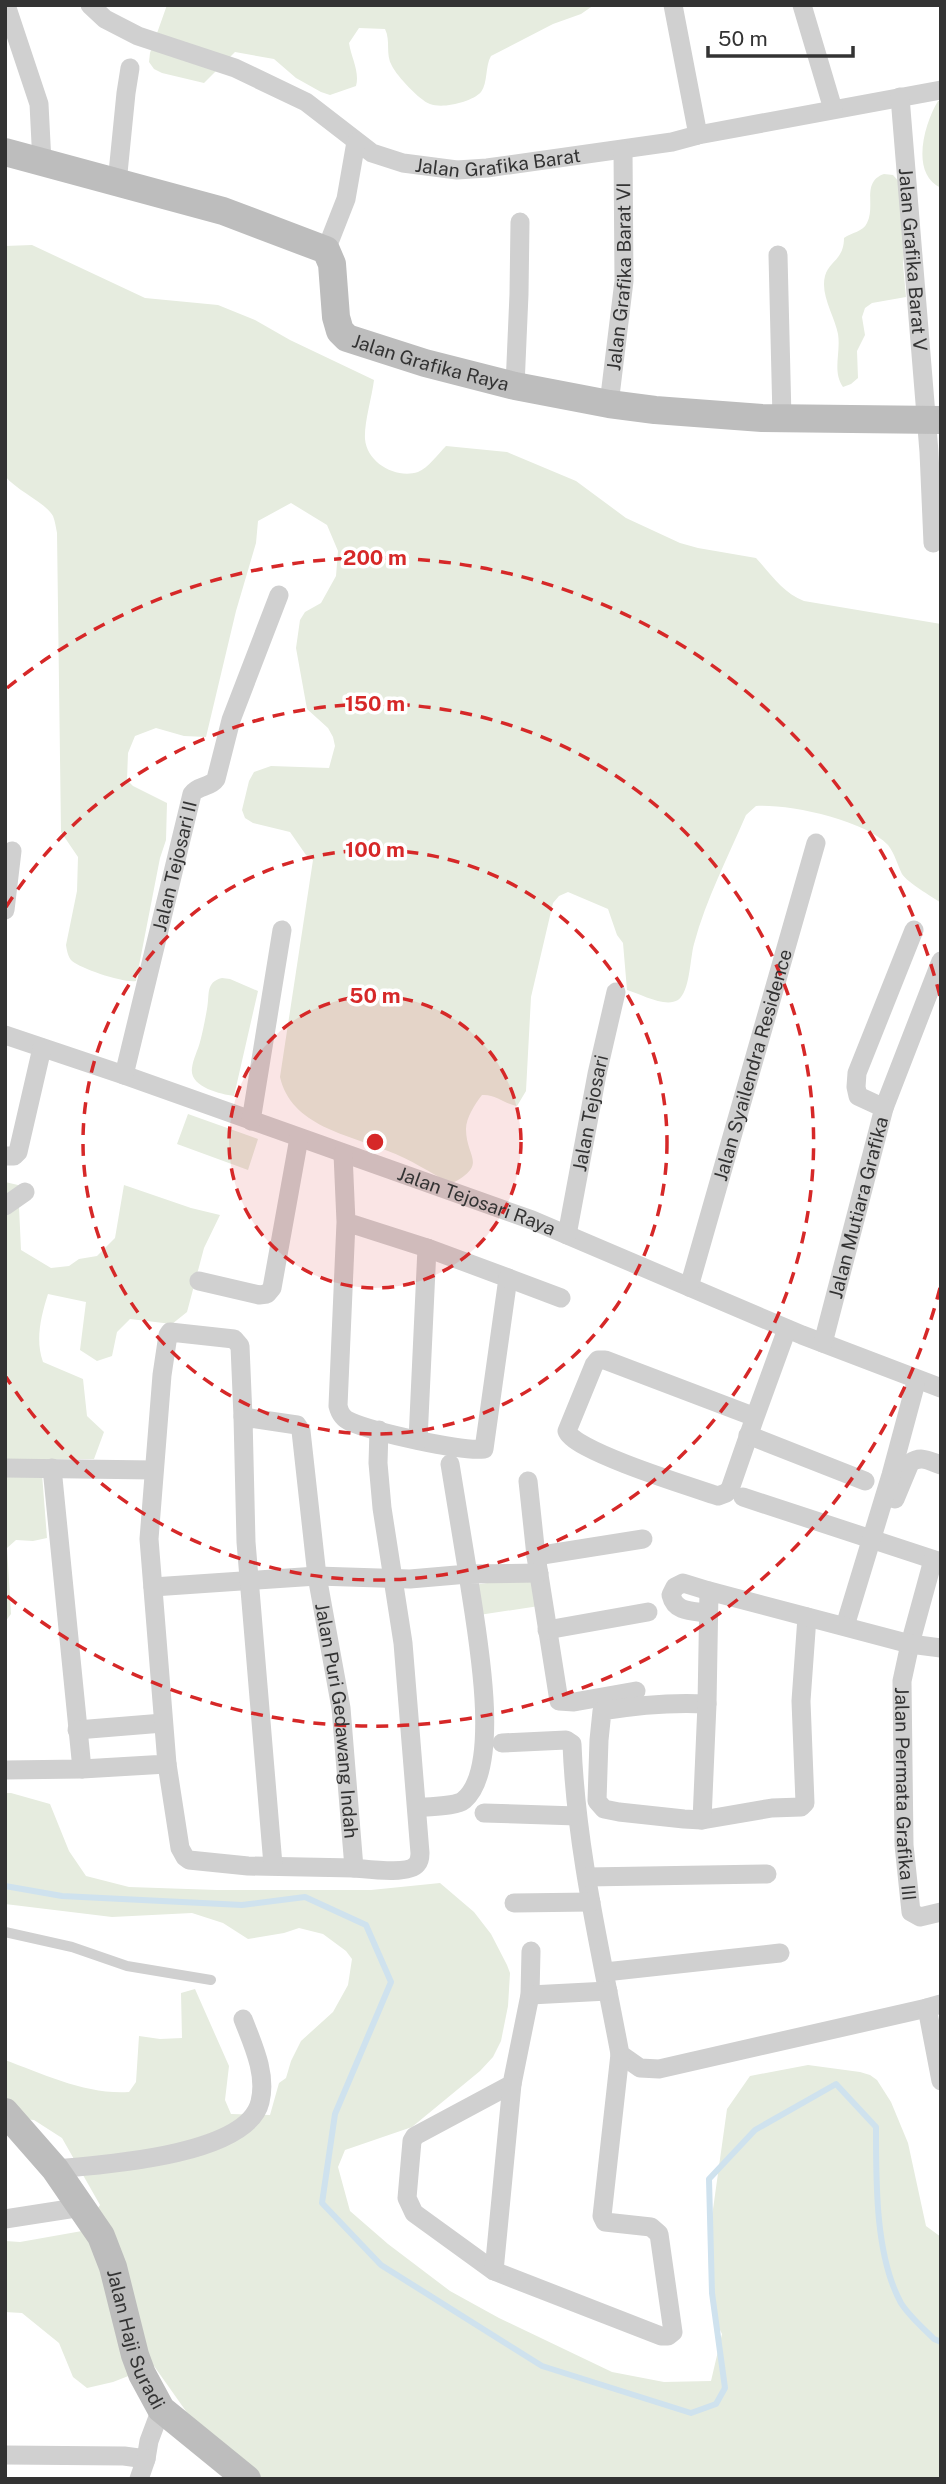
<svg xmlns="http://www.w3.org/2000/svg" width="946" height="2484" font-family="'Public Sans',sans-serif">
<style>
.green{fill:#e6ecdf}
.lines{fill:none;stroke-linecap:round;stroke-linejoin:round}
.stream{stroke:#cfe2ee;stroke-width:6}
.lane{stroke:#d0d0d0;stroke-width:10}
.street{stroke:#d0d0d0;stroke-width:19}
.secondary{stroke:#bdbdbd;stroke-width:28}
.ring{fill:none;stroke:#d62828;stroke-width:3.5;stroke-dasharray:12 9}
.labels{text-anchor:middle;stroke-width:7;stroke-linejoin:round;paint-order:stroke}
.street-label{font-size:19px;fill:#333;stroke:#fff}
.centre{fill:#d62828;stroke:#fff;stroke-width:3.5}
.ring-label{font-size:21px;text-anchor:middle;font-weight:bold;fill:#d62828;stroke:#fff;stroke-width:7;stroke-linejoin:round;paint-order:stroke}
</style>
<rect width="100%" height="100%" fill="#fff"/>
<path class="green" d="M167 5H594L581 14 553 24 491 56C485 66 488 83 481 92 472 102 443 109 430 104 419 100 397 76 392 66 385 54 391 41 385 29L359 28 349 43C351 57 360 72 356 86L330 95 321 92 296 78 274 59 235 52 204 83 162 73 154 69 149 62 150 53Z
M938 101H941V188C910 174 924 124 938 101Z
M884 174 893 175 901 184 904 255 903 264 906 297 872 303 865 308 862 317 865 335 857 351 858 378 851 384 843 387C832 371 841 353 838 334 835 317 820 295 825 276 829 261 844 260 844 238 852 232 863 232 867 223 876 206 861 182 884 174Z
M32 245 145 298 218 305 255 320 290 340 374 380C372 397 364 423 365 439 367 463 396 479 418 472 428 468 438 454 446 446L507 452 576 481 626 518 680 543 698 548 756 558C771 574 783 593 804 601L941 624V903C931 896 908 883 902 874 897 864 895 854 888 845 864 820 790 804 756 806L746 815C728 857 706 899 694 944 690 958 690 992 678 1000 665 1008 641 994 627 990L623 943 617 935 608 909 568 892 559 896 553 903 531 997 526 1091 517 1106C504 1104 496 1094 482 1095 475 1104 466 1118 466 1129 466 1158 489 1164 451 1184 431 1173 410 1159 388 1151 349 1135 291 1126 280 1077L313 860 306 855 290 832 253 823 245 818 242 810 249 781 254 772 271 766 329 768 335 746 333 737 328 728 307 709 296 648 300 620 305 612 321 603 336 576 338 551 327 525 291 503 258 521 256 543 236 611 206 737 184 736 156 728 135 736 128 753 127 780 133 786 167 803 166 840 160 858 136 981C123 983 82 969 72 961 68 957 67 951 66 945L77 891 78 857 61 832 57 533C56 528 55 521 53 516 45 502 17 491 5 476V246Z
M222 978 230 979 258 991 234 1096C220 1094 189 1087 192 1068 193 1059 198 1050 200 1042 203 1031 205 1020 207 1009 210 995 205 982 222 978Z
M188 1114 258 1139 248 1170 177 1144Z
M5 1182 18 1185 21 1250 51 1268 69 1266 79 1259 97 1256 115 1238 124 1185 191 1208 220 1215 204 1248 187 1312 172 1324 130 1319 117 1332 112 1356 97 1361 80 1350 86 1302 48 1294C41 1316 35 1340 43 1362L83 1379 87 1416 104 1432 94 1459H46L42 1474 47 1538 33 1541 16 1540 7 1548 11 1614 5 1622Z
M534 1576 539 1606 479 1615 474 1585Z
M5 1793H11L50 1804 69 1851 86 1876 129 1887 217 1890H371L440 1883 474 1912 491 1934 507 1965 510 1973 508 2006 501 2041 493 2057 480 2071 412 2127 345 2150 338 2167 350 2211 388 2244 450 2291 499 2318 612 2372 664 2382 711 2381 722 2334 714 2318 710 2298 708 2245 727 2109 750 2076 808 2065 860 2072 870 2075 877 2080 891 2102 908 2143 926 2226 941 2237V2479H234L154 2366 113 2382 87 2388 73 2377 59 2343 22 2313 5 2312V2241L20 2242 82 2231 100 2205 62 2138 34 2120 5 2117V2060C43 2074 87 2095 129 2092L136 2082 139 2036 160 2039 182 2038 181 1993 195 1989 229 2066 225 2100 231 2114 270 2115 279 2083 286 2078 291 2061 301 2041 333 2012 348 1985 352 1959 346 1951 323 1934 299 1928 284 1933 248 1939 223 1923 192 1913 112 1917 5 1904Z"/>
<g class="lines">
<path class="stream" d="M5 1886 62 1896 242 1905 305 1897 366 1925 391 1982 335 2114 322 2203 381 2265 542 2366 691 2413 716 2404 725 2388 712 2293 709 2179 755 2130 836 2084 876 2127C876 2180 875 2256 901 2303 909 2316 923 2328 934 2339L941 2342"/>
<path class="lane" d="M5 1932 72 1947 127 1966 211 1980"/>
<g class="street">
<path d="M6 5 39 104 42 163"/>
<path id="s1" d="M90 5 105 19 138 36 235 68 306 102 372 153 403 163 457 170 487 168 672 142 698 135 941 90"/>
<path d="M673 5 698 135"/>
<path d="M802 5 833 109"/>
<path id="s2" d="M900 97 929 452 933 543"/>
<path d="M117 183 126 93 130 68"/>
<path d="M326 250 346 199 356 142"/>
<path d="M778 255 782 418"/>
<path d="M515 386 519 294 520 222"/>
<path id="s3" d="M609 404 624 281 623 150"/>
<path d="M5 910 12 851"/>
<path id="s4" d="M5 1035 124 1075 532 1220 802 1335 941 1388"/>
<path id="s5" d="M124 1075 192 794C198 785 210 788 216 779L231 720 279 595"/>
<path d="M884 1108 941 961"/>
<path d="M251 1121 282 930"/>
<path d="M343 1154 346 1222 338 1406C340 1414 343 1419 351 1422 374 1432 461 1452 484 1449L508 1278 427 1248 346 1222"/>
<path d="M5 1156H14L18 1152 42 1048"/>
<path d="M5 1206 25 1192"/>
<path id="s6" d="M567 1235 597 1074 616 992"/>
<path d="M508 1278 561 1298"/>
<path d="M199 1281 259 1295 267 1294 272 1288 299 1138"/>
<path id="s7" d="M689 1287 816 843"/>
<path id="s8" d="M823 1343 884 1108 858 1096 856 1087 857 1073 914 930"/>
<path d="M755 1417 730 1489 726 1493 718 1496C694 1488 573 1451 567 1431L594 1365 598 1360H605L755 1417 787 1329"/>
<path d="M748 1435 865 1481"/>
<path d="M418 1440 427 1248"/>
<path d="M5 1468 154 1470"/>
<path d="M52 1468 82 1769"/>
<path d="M528 1481 536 1556 559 1701 574 1702 636 1691"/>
<path d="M743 1497 941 1562"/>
<path d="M895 1499 910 1463C921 1455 929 1461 941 1465"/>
<path d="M536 1556 643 1539"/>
<path id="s9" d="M933 1560 910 1644 902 1681 904 1845 911 1912 920 1917 941 1912"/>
<path d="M153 1587 317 1576 410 1579 468 1574 450 1464"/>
<path d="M707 1613C691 1611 675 1612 671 1595L675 1587 683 1583 709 1591"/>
<path d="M845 1626 891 1475 915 1386"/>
<path d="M547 1630 648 1612"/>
<path d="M707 1704C671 1702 638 1705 602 1711L599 1740 597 1801 604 1809 619 1812 684 1819 702 1820 772 1808 801 1807 805 1803 801 1701 807 1617"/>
<path d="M77 1730 163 1723"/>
<path d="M502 1743 566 1740 572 1744C576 1849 601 1952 620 2054L640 2068 659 2069 927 2008"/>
<path d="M167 1764 180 1848 185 1857 189 1860 248 1866 354 1868"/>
<path d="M5 1770 82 1769 167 1764 149 1539 162 1375 168 1335 170 1332 234 1339 240 1346 243 1417"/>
<path d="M417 1808C428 1806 456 1807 464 1800 504 1766 475 1623 468 1574L539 1573"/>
<path d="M484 1813 577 1816"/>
<path d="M702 1820 707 1704 709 1591 910 1644 941 1648"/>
<path id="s10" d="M273 1865 246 1542 243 1417 297 1425 301 1431 317 1576 341 1708 354 1868C367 1869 409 1875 417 1864 419 1862 420 1857 420 1853L403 1643 382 1508 378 1463 379 1430"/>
<path d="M587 1877 767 1874"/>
<path d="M514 1903 591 1902"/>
<path d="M531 1951 530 1995 512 2084 415 2136 412 2141 407 2198 414 2213 494 2271 661 2336H668L673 2332 659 2234 651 2227 605 2222 602 2216 620 2054"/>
<path d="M605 1972 780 1953"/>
<path d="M530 1995 608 1991"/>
<path d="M941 2004 927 2008 941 2081"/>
<path d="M55 2169C100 2165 247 2156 260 2102 267 2074 253 2045 243 2019"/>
<path d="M5 2219 82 2207"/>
<path d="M494 2271 512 2084"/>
<path d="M5 2455 124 2456 146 2459 149 2441 161 2409"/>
<path d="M139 2479 146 2459"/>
</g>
<g class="secondary">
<path id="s11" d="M5 152 223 211 326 250 332 264 336 317 340 331 347 338 425 363 515 386 609 404 655 410 762 418 941 420"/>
<path id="s12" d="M5 2112 55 2169 101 2236 113 2267 135 2355 142 2374 161 2409 247 2479"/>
</g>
</g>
<circle cx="375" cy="1142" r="146" fill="#d62828" fill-opacity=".12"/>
<g class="ring">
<circle cx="375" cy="1142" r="146"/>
<circle cx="375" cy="1142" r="292"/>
<path d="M6 907A438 438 0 1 1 6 1377"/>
<path d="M940 1288A584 584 0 0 1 7 1596M7 688A584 584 0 0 1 940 996"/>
</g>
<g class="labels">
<g class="street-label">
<text dy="7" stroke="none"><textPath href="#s1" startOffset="450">Jalan Grafika Barat</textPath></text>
<text dy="7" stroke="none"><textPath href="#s2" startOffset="163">Jalan Grafika Barat V</textPath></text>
<text dy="7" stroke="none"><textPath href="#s3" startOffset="128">Jalan Grafika Barat VI</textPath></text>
<text dy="7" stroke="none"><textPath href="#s11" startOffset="516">Jalan Grafika Raya</textPath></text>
<text dy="7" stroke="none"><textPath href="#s5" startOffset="215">Jalan Tejosari II</textPath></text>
<text dy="7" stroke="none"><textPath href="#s7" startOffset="231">Jalan Syailendra Residence</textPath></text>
<text dy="7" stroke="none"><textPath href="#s6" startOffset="124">Jalan Tejosari</textPath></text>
<text dy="7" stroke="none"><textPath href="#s4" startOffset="500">Jalan Tejosari Raya</textPath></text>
<text dy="7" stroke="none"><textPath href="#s8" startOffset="140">Jalan Mutiara Grafika</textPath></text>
<text dy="7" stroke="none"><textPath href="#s10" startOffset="803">Jalan Puri Gedawang Indah</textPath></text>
<text dy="7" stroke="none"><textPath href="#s9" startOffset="238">Jalan Permata Grafika III</textPath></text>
<text dy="7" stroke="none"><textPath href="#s12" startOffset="266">Jalan Haji Suradi</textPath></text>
</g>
</g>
<circle cx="375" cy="1142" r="10" class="centre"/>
<g class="ring-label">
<text x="375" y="565">200 m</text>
<text x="375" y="711">150 m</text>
<text x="375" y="857">100 m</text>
<text x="375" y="1003">50 m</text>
</g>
<rect width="946" height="2484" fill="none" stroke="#333333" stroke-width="14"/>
<path d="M708 46v10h145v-10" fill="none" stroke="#333333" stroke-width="3.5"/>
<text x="718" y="46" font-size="21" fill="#333333" stroke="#ffffff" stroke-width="5" paint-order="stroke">50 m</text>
</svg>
